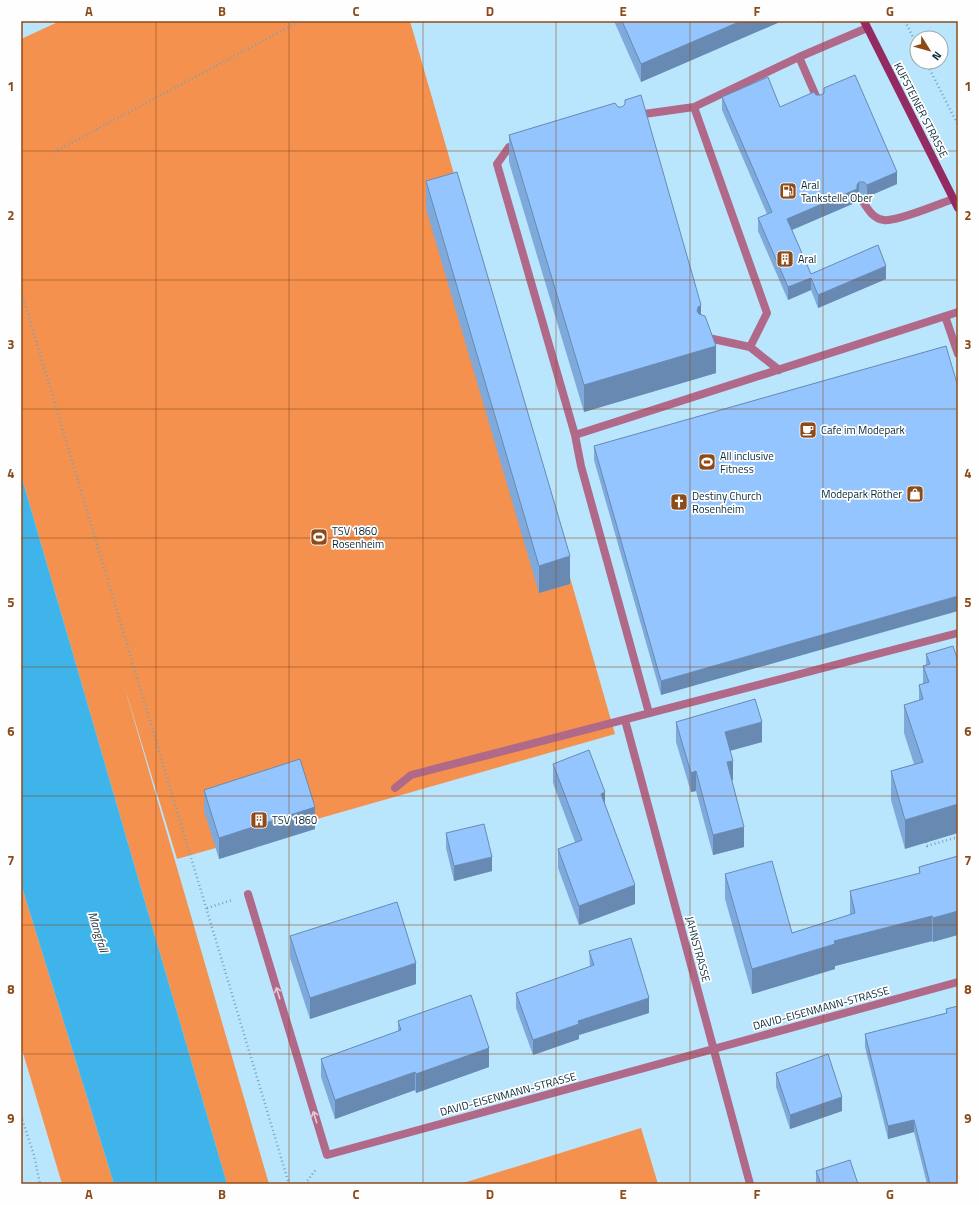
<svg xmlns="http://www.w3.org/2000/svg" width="979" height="1205" font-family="'Titillium Web',sans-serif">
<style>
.green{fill:#f4914e}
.water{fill:#3fb4ea}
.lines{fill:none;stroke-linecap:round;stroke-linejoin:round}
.path{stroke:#7aa2b7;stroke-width:2.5;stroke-dasharray:1 3;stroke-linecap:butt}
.service{stroke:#b16989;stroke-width:8}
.minor{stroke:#b16989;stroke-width:8}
.secondary{stroke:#932a61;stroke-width:8}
.wall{fill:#7fa9da}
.shaded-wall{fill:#688ab2}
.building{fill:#94c5fe;stroke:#688ab2}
.oneway{stroke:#e3cad5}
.grid{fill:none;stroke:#8d4b1a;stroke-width:1;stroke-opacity:0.55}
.labels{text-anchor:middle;stroke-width:3.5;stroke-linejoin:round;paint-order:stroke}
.street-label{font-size:11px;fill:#082939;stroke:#fefefe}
.poi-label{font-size:11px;fill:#082939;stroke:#fefefe;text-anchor:start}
.water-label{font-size:12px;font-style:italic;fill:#18303d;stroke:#fefefe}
.neatline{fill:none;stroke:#8d4b1a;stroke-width:1.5}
.grid-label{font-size:13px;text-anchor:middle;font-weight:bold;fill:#8d4b1a}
</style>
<rect width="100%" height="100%" fill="#b9e5fd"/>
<path class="green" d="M60 21H410L615 734 177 859 123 682 269 1184H227L21 475V39Z
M21 884 114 1184H62L21 1046Z
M641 1128 658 1184H460Z"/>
<path class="water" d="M21 475 227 1184H114L21 884Z"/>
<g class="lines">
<path class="path" d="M905 21 917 45
M926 62 958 125
M54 152 300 21
M21 291 289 1184
M926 842 927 846 958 837
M207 908 232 900
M21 1116 34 1155 40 1184
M305 1184 317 1168"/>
<path class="service" d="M799 57 819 103
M694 107 767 313 750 347 779 370
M637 115 694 107 799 57 867 28
M519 144 509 147 497 164 575 435
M862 200C867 208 873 219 884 220 896 222 939 204 953 199
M945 316 958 354
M704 337 750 347
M649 713 581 466 575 435 958 312
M395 788 411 775 958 633"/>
<path class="minor" d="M625 720 750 1184
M248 894 327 1155 958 982"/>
<path class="secondary" d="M864 21 958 208"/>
</g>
<path class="wall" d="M614 21H782L641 82Z
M722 97 780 107 897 184 867 197 864 195H859L857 198V202L792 230 811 274 886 279 818 308 811 290 788 300 758 231V218L767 214 722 110Z
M509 135 701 315 716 373 584 412 509 162Z
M426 181 570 584 539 593 426 209Z
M946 346 661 695 594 460V446Z
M953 646 905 849 891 800V771L914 764 904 733V705L919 700V685L923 684V666L926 665V654Z
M676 722 762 742 730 751 733 780 731 781 744 847 713 855 696 791 691 792 676 742Z
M553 764 605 805 635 904 579 925 558 868V849L575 842 553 783Z
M204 790 315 829 219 859 204 811Z
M446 833 492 871 454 881 446 848Z
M958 856 933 942 932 941 835 966V969L752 994 725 899V874L792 933 850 915V891L919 874V867Z
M290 936 416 984 310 1019 290 958Z
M589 951 649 1013 579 1035V1039L533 1055 516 1008V993L590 967Z
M958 1006V1184H927L914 1132 888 1139 865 1047V1034L946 1013V1009Z
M398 1021 489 1067 416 1093 415 1090 335 1119 321 1077V1059L398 1031Z
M776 1073 842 1111 790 1129 776 1087Z
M816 1171 858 1184H816Z"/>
<path class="shaded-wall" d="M741 21H782L641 82V64Z
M897 172V184L867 197V185Z
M859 182V195L857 198V202L787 232V219Z
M886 266V279L818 308V295Z
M811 278V290L788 300V287Z
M701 305V332L697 311 698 307Z
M716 346V373L584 412V385Z
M570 556V584L539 593V566Z
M958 596V611L661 695V681Z
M762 722V742L725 752V732Z
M733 761V780L727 782V762Z
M696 771V791L691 792V773Z
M605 792V811L601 794Z
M958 804V833L905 849V820Z
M315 807V829L219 859V838Z
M744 827V847L713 855V835Z
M492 857V871L454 881V866Z
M635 885V904L579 925V906Z
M958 911V935L933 942V918Z
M932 916V941L835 966V969L752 994V969L834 941Z
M416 963V984L310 1019V998Z
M649 998V1013L579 1035V1039L533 1055V1040L578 1021Z
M489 1048V1067L416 1093V1074Z
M415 1072V1090L335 1119V1100Z
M842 1097V1111L790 1129V1115Z
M914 1120V1132L888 1139V1126Z"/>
<path class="building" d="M622 21H741L641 64Z
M855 75 897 172 867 185 864 182H859L857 185V189L787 219 811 274 878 245 886 266 818 295 811 278 788 287 758 218 772 212 722 97 768 77 780 107 814 92 816 95H821L824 93V88Z
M641 95 701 305 698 307 697 311 699 314 705 316 716 346 584 385 509 135 615 103 618 107H622L625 104V100Z
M457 172 570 556 539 566 426 181Z
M946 346 958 387V596L661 681 594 446Z
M953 646 958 661V724L957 725 958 729V804L905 820 891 771 923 762 904 705 923 699 919 685 929 682 923 666 930 664 926 654Z
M755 699 762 722 725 732 733 761 727 762 744 827 713 835 696 771 691 773 676 722Z
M589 750 605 792 601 794 635 885 579 906 558 849 582 840 553 764Z
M300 759 315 807 219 838 204 790Z
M484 824 492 857 454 866 446 833Z
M958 856V911L933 918 932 916 834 941 835 944 752 969 725 874 772 861 792 933 855 913 850 891 920 873 919 867Z
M397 902 416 963 310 998 290 936Z
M631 938 649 998 578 1021 579 1024 533 1040 516 993 594 965 589 951Z
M471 995 489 1048 416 1074 415 1072 335 1100 321 1059 401 1030 398 1021Z
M958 1006V1184H930L914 1120 888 1126 865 1034 947 1013 946 1009Z
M828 1054 842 1097 790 1115 776 1073Z
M850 1160 858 1184H821L816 1171Z"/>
<defs><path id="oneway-shaft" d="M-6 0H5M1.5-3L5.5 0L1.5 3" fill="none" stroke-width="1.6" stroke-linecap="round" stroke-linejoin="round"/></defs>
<g class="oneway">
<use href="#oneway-shaft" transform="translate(278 993) rotate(-107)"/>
<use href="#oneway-shaft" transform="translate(315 1117) rotate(-107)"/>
</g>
<path class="grid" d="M156 21V1184M289 21V1184M423 21V1184M556 21V1184M690 21V1184M823 21V1184M21 151H958M21 280H958M21 409H958M21 538H958M21 667H958M21 796H958M21 925H958M21 1054H958"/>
<defs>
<g id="fuel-square" transform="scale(0.9)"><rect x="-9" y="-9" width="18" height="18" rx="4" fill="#8d4b1a" stroke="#fefefe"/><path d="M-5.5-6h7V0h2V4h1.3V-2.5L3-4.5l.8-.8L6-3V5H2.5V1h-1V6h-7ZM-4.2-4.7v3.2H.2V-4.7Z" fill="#fff"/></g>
<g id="building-square" transform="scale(0.9)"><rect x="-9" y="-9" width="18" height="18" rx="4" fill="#8d4b1a" stroke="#fefefe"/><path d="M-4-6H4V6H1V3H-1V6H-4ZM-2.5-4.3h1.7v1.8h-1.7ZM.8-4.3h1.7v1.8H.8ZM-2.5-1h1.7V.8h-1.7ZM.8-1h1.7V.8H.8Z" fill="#fff"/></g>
<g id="cafe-square" transform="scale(0.9)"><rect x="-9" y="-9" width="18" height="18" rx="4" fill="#8d4b1a" stroke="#fefefe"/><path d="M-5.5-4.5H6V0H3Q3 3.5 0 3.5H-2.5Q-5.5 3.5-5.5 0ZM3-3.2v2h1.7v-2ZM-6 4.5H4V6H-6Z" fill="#fff"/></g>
<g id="stadium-square" transform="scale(0.9)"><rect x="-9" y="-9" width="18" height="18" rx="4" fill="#8d4b1a" stroke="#fefefe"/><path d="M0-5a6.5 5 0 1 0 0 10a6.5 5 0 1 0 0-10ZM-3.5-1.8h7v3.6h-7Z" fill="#fff"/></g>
<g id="shop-square" transform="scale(0.9)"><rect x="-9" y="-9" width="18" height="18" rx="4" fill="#8d4b1a" stroke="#fefefe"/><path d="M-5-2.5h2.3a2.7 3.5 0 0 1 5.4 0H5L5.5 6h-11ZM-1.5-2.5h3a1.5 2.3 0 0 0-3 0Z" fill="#fff"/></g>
<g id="church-square" transform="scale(0.9)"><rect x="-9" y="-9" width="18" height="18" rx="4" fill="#8d4b1a" stroke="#fefefe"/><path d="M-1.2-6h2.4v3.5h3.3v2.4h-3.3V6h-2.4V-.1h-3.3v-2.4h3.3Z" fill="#fff"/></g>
</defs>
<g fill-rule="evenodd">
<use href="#fuel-square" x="788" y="191"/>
<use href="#building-square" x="785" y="259"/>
<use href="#cafe-square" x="808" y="430"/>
<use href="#stadium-square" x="707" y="462"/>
<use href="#shop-square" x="915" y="494"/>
<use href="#church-square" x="679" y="502"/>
<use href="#stadium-square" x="319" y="537"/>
<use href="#building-square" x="259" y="820"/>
</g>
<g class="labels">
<g class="street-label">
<text transform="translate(921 110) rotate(63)" y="4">KUFSTEINER STRASSE</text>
<text transform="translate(698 949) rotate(75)" y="4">JAHNSTRASSE</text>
<text transform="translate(821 1008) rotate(-15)" y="4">DAVID-EISENMANN-STRASSE</text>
<text transform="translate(508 1094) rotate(-15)" y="4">DAVID-EISENMANN-STRASSE</text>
</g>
<g class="poi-label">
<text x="801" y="189">Aral<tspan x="801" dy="13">Tankstelle Ober</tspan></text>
<text x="798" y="263">Aral</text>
<text x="821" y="434">Cafe im Modepark</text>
<text x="720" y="460">All inclusive<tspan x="720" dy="13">Fitness</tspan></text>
<text x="902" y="498" text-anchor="end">Modepark Röther</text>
<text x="692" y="500">Destiny Church<tspan x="692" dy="13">Rosenheim</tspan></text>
<text x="332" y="535">TSV 1860<tspan x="332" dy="13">Rosenheim</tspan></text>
<text x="272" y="824">TSV 1860</text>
</g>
<g class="water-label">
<text transform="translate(98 932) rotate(73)" y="4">Mangfall</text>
</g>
</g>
<rect width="979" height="1205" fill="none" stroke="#fefefe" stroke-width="44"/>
<g transform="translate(929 50) rotate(127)"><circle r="19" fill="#fefefe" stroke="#9ca9af"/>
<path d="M0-3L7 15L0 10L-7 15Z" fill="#8d4b1a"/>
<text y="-6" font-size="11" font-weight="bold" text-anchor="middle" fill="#082939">N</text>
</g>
<rect x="22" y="22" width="935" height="1161" class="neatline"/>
<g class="grid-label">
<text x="89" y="16">A</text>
<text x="222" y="16">B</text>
<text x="356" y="16">C</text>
<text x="490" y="16">D</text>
<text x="623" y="16">E</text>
<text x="757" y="16">F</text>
<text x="890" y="16">G</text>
<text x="11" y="91">1</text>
<text x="968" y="91">1</text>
<text x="11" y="220">2</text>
<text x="968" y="220">2</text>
<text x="11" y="349">3</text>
<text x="968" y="349">3</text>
<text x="11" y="478">4</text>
<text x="968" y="478">4</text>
<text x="11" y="607">5</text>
<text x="968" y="607">5</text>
<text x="11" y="736">6</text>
<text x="968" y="736">6</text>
<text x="11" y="865">7</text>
<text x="968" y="865">7</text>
<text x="11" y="994">8</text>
<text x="968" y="994">8</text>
<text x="11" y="1123">9</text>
<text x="968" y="1123">9</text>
<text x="89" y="1199">A</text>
<text x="222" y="1199">B</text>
<text x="356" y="1199">C</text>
<text x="490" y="1199">D</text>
<text x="623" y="1199">E</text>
<text x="757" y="1199">F</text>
<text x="890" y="1199">G</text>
</g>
</svg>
